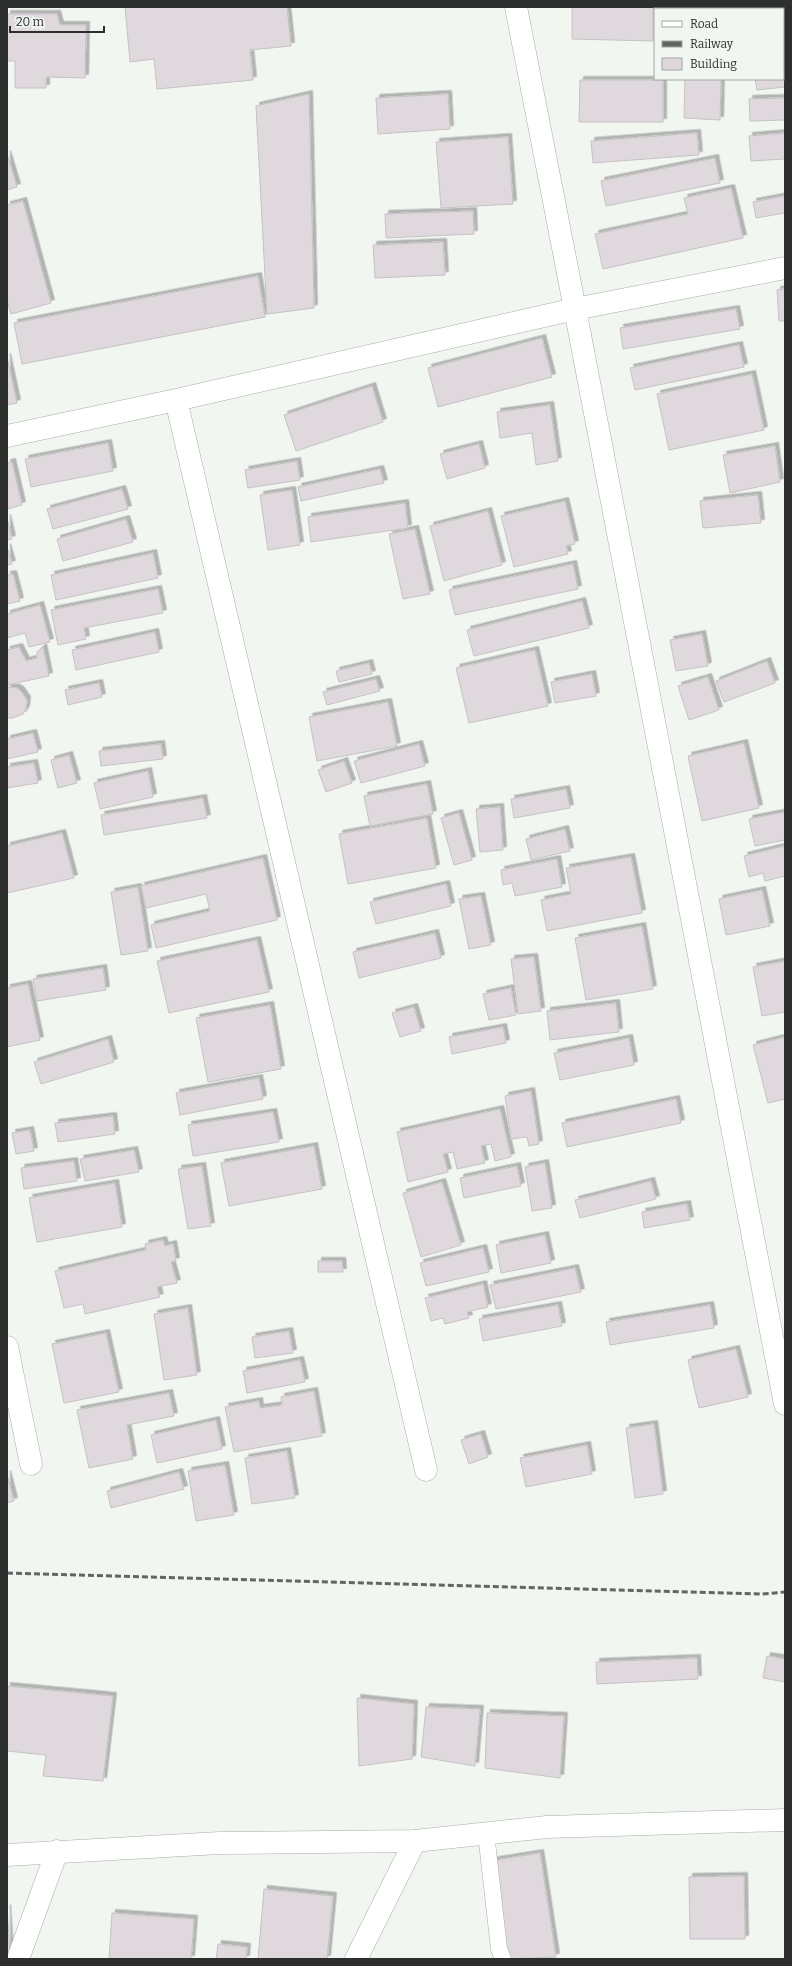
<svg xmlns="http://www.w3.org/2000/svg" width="792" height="1966" font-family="Bitter,serif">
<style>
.building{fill:#dfd9de;stroke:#c6c1c5;filter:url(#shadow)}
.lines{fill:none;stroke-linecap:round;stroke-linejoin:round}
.lane-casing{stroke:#a8ada8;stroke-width:17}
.street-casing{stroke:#a8ada8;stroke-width:23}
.secondary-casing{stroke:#a8ada8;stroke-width:23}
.lane{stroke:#fff;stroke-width:16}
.street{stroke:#fff;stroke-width:22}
.secondary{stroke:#fff;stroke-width:22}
.rail{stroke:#626562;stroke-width:3;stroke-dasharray:6 3;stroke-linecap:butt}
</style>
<defs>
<filter id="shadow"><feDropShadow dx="3.5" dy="-3.5" stdDeviation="0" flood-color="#0004"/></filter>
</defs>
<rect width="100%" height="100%" fill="#f1f6f1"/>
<path class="building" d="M125 7H287L291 46 250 50 253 80 157 89 154 59 130 62Z
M572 7H653V41L572 39Z
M735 7H759V9H735Z
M768 7H785V46H783V9H768Z
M7 14H57L60 25H86L85 78 46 77V88H15V61H7Z
M785 71V87L757 90 755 79H783V72Z
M685 79H721L720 120 684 118Z
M580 80H663V122H579Z
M309 94 314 308 267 314 256 106Z
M448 94 450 129 378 134 376 98Z
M785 98V120L750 121 749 99Z
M697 133 699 155 593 163 591 141Z
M785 133V159L751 161 749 136Z
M508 137 513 204 441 208 436 142Z
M7 154 17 187 7 190Z
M715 158 720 183 606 206 601 181Z
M731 188 743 238 603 269 595 234 688 214 684 198Z
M785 196V213L756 218 753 202Z
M23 201 51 303 11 314 7 300V205Z
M473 211 474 234 386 238 385 214Z
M443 242 445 275 375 278 373 245Z
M258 276 265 317 22 364 14 323Z
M785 289V321H779L777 290Z
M736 309 740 329 623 349 620 328Z
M542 338 552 377 438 407 428 368Z
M739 345 744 367 635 390 630 368Z
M7 357 17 403 7 405Z
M752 374 764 430 669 450 657 394Z
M372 386 383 422 296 451 284 415Z
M550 405 558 461 536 465 532 433 500 438 497 412Z
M108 443 113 471 31 487 25 459Z
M479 444 485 468 447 479 440 454Z
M775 446 780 482 730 493 723 455Z
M297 461 300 480 248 488 245 470Z
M12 462 22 505 7 509V463Z
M380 469 384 483 301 501 298 487Z
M122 489 128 509 53 529 47 509Z
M292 490 300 545 268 550 260 495Z
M758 495 761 523 703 528 700 501Z
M565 501 575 544 566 546 568 554 514 567 501 516Z
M405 503 408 528 311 542 308 517Z
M488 511 502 565 444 581 430 526Z
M7 518 12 539 7 540Z
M126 519 133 542 63 561 57 539Z
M415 529 430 594 403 599 389 534Z
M7 547 12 564 7 565Z
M153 553 158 578 56 600 51 575Z
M573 564 578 589 455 615 449 590Z
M13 574 20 601 7 604V575Z
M158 589 163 613 84 628 86 639 58 645 51 610Z
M582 601 589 628 474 656 467 630Z
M40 605 50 642 29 647 25 633 7 638V614Z
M155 632 159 652 76 670 72 650Z
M702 634 708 666 676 671 670 640Z
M19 647 26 661 37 658V652L43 647 49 676 7 685V650Z
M535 650 548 706 469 723 456 668Z
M767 661 775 683 724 702 716 681Z
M369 663 372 674 339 682 336 671Z
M592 674 596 696 555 703 551 682Z
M708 677 719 710 689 720 678 686Z
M376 679 380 691 327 705 323 692Z
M99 683 102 697 68 705 65 690Z
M7 687 17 688 21 691 27 700 26 709 23 714 13 718H7Z
M388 702 397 746 317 761 309 717Z
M33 733 38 752 7 759V739Z
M744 743 759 808 702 821 688 756Z
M161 744 163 759 101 766 99 751Z
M419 744 425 766 361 783 354 761Z
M69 755 77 783 58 788 51 760Z
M344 761 352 783 326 792 318 770Z
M34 763 38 783 7 788V767Z
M148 771 153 797 100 809 94 783Z
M427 784 433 814 370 826 364 796Z
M566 789 570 808 514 818 511 799Z
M203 798 207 818 104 835 101 815Z
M500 807 503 850 480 852 476 809Z
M785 812V840L755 846 749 819Z
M459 813 472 860 454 865 441 818Z
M427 818 436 868 348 884 339 834Z
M565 829 570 851 531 860 526 839Z
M62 833 74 878 7 893V846Z
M785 846V876L765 881 763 873 749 877 744 856Z
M631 857 642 913 547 931 541 900 571 894 566 868Z
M263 858 277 920 156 948 151 925 210 911 206 894 146 908 141 886Z
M557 859 562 887 515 896 512 883 503 885 501 870Z
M446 884 451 906 376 924 370 902Z
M138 887 148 951 121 955 111 892Z
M762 890 770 926 726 935 719 899Z
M481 896 491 945 469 949 459 899Z
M642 926 653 989 586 1000 575 938Z
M435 933 441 958 359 978 353 952Z
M257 940 269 992 169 1013 157 961Z
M534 957 541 1011 518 1014 511 959Z
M785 961V1012L762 1016 753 967Z
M103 968 106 990 37 1001 33 979Z
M28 984 40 1040 7 1047V988Z
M511 988 516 1015 489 1020 483 994Z
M616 1003 619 1032 550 1040 547 1011Z
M270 1005 281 1069 208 1082 196 1018Z
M414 1007 421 1031 400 1037 392 1013Z
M503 1027 506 1043 452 1054 449 1037Z
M785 1037V1099L768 1103 753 1045Z
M629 1038 634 1065 560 1080 554 1053Z
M108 1039 114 1062 41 1084 34 1062Z
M259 1078 263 1099 180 1115 176 1093Z
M531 1091 539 1144 529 1146 527 1137 511 1139 505 1096Z
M676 1099 681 1123 567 1147 562 1123Z
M500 1109 511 1157 495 1161 491 1144 481 1146 485 1163 457 1169 453 1152 443 1154 448 1172 408 1182 397 1132Z
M273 1112 279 1142 193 1156 188 1125Z
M113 1116 115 1134 58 1142 55 1123Z
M30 1130 34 1151 16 1154 12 1133Z
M314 1146 322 1189 229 1206 221 1163Z
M134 1150 139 1172 85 1181 80 1159Z
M74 1161 77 1181 24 1189 21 1168Z
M545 1163 552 1208 532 1211 525 1167Z
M202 1166 211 1226 188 1229 178 1169Z
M517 1166 521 1186 464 1198 460 1178Z
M651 1181 656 1199 580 1218 575 1200Z
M442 1182 461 1245 421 1257 403 1193Z
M115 1183 122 1227 37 1242 29 1198Z
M687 1204 690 1220 644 1228 642 1212Z
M545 1235 551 1263 501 1273 496 1245Z
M163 1240 165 1246 173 1244 176 1261 171 1262 177 1283 157 1287 160 1297 85 1314 83 1304 64 1308 55 1271 146 1250 145 1244Z
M483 1248 489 1272 426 1286 420 1263Z
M318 1261H342L343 1272H318Z
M575 1268 581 1292 496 1309 490 1285Z
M483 1284 488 1307 467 1312 469 1318 445 1324 443 1318 431 1321 425 1298Z
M558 1305 562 1326 483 1341 479 1319Z
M710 1305 714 1328 610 1345 606 1322Z
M188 1308 197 1375 164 1380 154 1314Z
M289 1331 293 1353 255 1358 252 1337Z
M106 1333 119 1392 64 1403 52 1344Z
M736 1349 748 1397 699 1408 688 1360Z
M300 1360 305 1382 247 1393 243 1371Z
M314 1391 322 1436 234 1452 225 1407 259 1401 260 1408 282 1405 281 1397Z
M169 1393 174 1416 127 1425 133 1459 89 1468 77 1410Z
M216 1420 222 1449 157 1463 151 1435Z
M654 1424 663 1494 635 1498 626 1428Z
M481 1434 488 1457 469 1464 461 1440Z
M587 1445 592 1474 526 1487 520 1458Z
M287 1451 295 1498 252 1504 245 1458Z
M225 1465 234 1515 196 1521 188 1471Z
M179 1472 184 1489 111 1508 107 1491Z
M7 1474 14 1501 7 1503Z
M767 1656 785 1659V1682L763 1678Z
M697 1658 698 1679 597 1684 596 1662Z
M7 1686 113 1696 103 1781 43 1776 46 1755 7 1751Z
M357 1698 414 1704 412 1759 359 1766Z
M426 1707 480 1709 475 1766 421 1757Z
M487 1713 564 1716 560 1778 485 1768Z
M540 1853 556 1957 505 1959 490 1861Z
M744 1876 745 1939H690L689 1877Z
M264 1889 333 1896 327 1959H258Z
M7 1908 10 1953H7Z
M112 1913 194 1919 191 1959H109Z
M218 1944 247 1947 246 1959H216Z"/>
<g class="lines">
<g class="lane-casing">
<path id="lane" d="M486 1833 499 1949 503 1959"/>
</g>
<g class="street-casing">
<path id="street" d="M516 7 575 309 785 1404
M176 400 426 1470
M7 436 176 400 575 309 785 268
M7 1347 31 1464
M18 1959 57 1851
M356 1959 415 1841"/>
</g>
<g class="secondary-casing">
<path id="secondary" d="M7 1855 220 1843 415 1841 547 1827 785 1820"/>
</g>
<use href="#lane" class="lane"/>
<use href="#street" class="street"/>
<use href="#secondary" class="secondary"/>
<path class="rail" d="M7 1573 762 1594 785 1592"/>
</g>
<rect width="792" height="1966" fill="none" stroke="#2d2f2e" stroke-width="16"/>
<rect x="654" y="8" width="130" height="72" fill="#f1f6f1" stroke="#a3a6a3"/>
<rect x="662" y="21" width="20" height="6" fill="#ffffff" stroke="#a3a6a3"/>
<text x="690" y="28" font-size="12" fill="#2d2f2e">Road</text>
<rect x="662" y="41" width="20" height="6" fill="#626562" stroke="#a3a6a3"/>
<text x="690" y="48" font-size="12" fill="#2d2f2e">Railway</text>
<rect x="662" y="58" width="20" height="12" fill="#dfd9de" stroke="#a3a6a3"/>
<text x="690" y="68" font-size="12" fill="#2d2f2e">Building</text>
<path d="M10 26v6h94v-6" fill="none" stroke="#2d2f2e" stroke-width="2"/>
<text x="16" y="26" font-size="12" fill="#2d2f2e" stroke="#f1f6f1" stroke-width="3" paint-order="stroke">20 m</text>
</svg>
